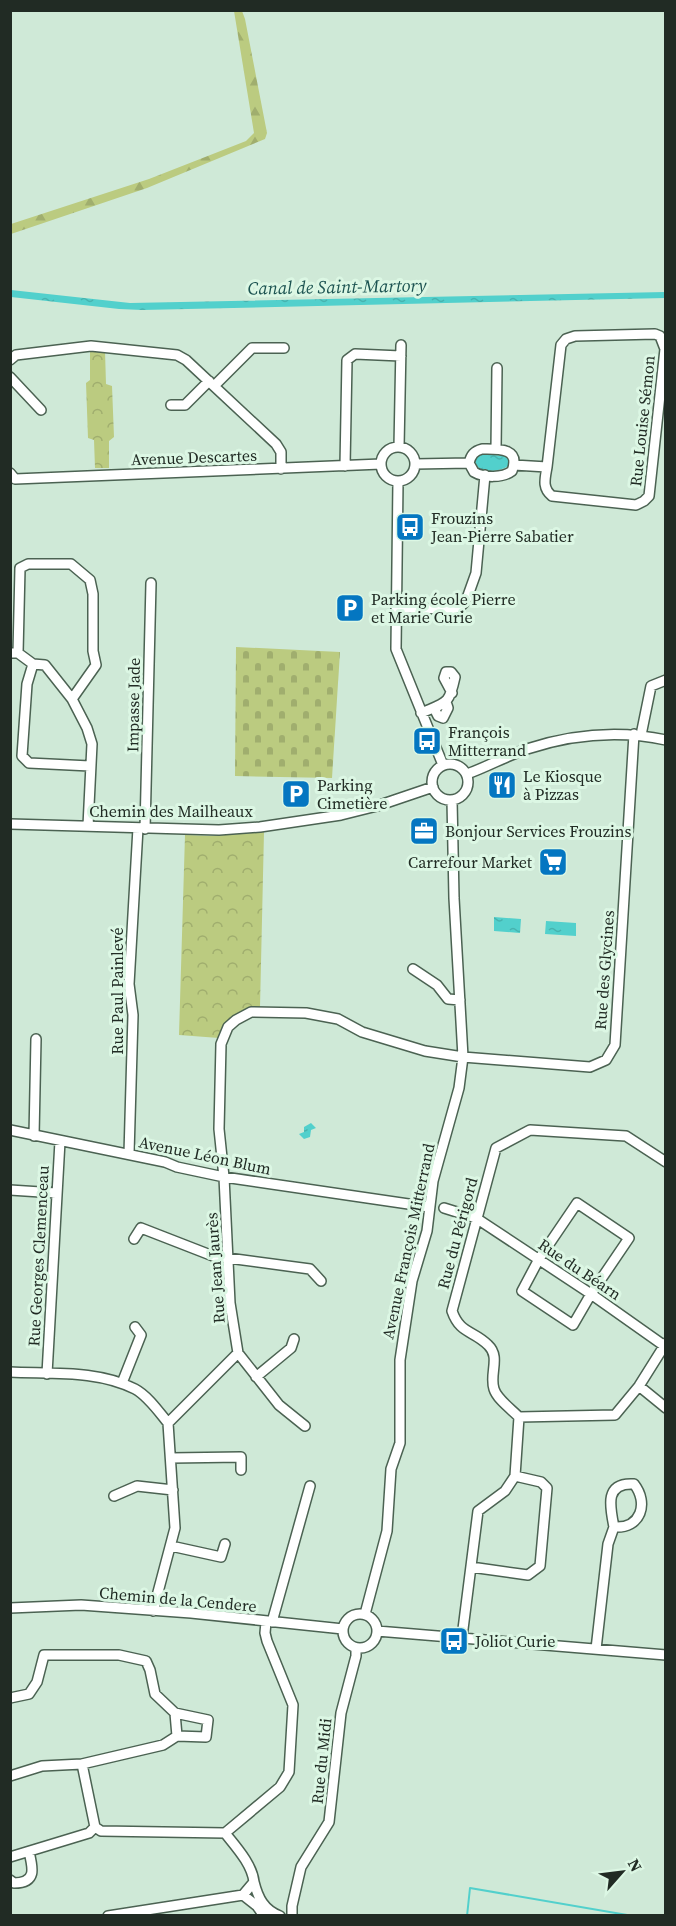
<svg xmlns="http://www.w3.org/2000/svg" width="676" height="1926" font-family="'Source Serif 4',serif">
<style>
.forest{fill:url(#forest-firs)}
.cemetery{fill:url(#cemetery-stones)}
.park{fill:url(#park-crowns)}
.water{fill:url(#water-ripples)}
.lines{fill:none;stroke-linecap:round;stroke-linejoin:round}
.stream{stroke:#52d0cc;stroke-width:2}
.minor-casing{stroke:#4b6252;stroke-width:12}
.minor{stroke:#fff;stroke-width:9}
.labels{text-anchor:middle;stroke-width:6;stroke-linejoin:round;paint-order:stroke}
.street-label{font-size:16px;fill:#212b24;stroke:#dcf7e4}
.poi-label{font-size:16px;fill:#212b24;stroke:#dcf7e4;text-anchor:start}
.water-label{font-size:18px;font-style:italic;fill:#1c5351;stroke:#dcf7e4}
</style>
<defs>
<pattern id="forest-firs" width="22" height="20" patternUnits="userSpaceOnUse" patternTransform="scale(1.5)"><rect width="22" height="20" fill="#bbcb80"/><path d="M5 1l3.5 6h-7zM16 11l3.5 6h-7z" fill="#a0ae6e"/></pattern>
<pattern id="cemetery-stones" width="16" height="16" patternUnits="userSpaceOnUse" patternTransform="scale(1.5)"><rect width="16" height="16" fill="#bbcb80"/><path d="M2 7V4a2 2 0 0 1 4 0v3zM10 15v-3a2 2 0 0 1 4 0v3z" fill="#a0ae6e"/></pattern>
<pattern id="park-crowns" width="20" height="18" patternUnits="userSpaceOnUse" patternTransform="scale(1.5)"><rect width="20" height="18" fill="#bbcb80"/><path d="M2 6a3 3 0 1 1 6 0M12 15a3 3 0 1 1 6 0" fill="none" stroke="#a0ae6e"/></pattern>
<pattern id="water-ripples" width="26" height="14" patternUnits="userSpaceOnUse" patternTransform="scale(1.5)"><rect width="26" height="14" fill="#52d0cc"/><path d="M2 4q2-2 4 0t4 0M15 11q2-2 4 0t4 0" fill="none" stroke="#47b3af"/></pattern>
</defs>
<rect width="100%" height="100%" fill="#cfe9d7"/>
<path class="forest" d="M234 11H242L245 19 267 133 265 139 147 188 11 234V224L149 179 246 141 254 133Z"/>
<path class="cemetery" d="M236 647 340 652 332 778 235 776Z"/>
<path class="park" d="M90 349 105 351 106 384 112 386 114 437 109 441V468H95L94 440 88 438 86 383 90 380Z
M264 832 260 1007C242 1012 225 1020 219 1038L179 1035 185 835 212 836Z"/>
<path class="water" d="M11 290 130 303 665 292 666 298 142 310 119 309 11 297Z
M484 454 504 456 508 459V466C499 473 471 474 476 457Z
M494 917 521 919 520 933 494 931Z
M546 921 576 923V936L545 934Z
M311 1123 316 1128 311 1130 310 1137 304 1139 299 1134 304 1132V1127Z"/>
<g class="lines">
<path class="stream" d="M467 1916 470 1888 633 1916"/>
<g class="minor-casing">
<path id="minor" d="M10 360 16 355 91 346 177 355 186 360 276 444 281 452V469
M10 377 41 410
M214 386 252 348H284
M171 405H185L209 381
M399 447 401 345
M381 464a17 17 0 1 1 34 0a17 17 0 1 1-34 0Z
M482 449C497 449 521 447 512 471 503 478 484 478 474 472L469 463C471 455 474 451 482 449Z
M496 449 497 368
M415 464 469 463
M514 465 547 467C545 479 542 488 552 496L636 505 644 501 649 496 665 349 660 336 655 334 575 336 566 339 561 345 547 467
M345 466 347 360 355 354 401 356
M10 473 15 479 381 464
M398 481 396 649 443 765
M396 608 453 609 461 606 466 601 476 573 485 475
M10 653H18L33 664 45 665 72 699
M18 653 20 568 28 564H71L90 580 93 594V651L96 665 72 699 87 728 92 744 88 826
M33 664 27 684 22 756 29 763 90 766
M434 708 438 716 443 718 448 708 446 702
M421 713C447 702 449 705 455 677L451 672H446L444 678 452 693
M641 735 651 686 666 680
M432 782a18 18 0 1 1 36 0a18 18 0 1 1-36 0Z
M467 774C487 767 506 756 527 749 573 734 619 730 666 740
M10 824 219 830 260 827 341 815 377 806 433 787
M145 829 151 583
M413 969 437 985 448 999 460 1000
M10 1130 165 1162 177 1167 224 1177 429 1207
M34 1136 36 1039
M129 1154 133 1015 129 984 138 828
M666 1162 626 1136 530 1130 496 1148 452 1311C460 1334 473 1330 488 1345 501 1357 489 1374 494 1389 497 1399 511 1409 519 1417L615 1415 639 1386 666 1343
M10 1190 56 1193
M577 1203 629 1238 591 1294 573 1325 522 1291 539 1259Z
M444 1208 476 1218 591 1294 666 1347
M134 1239 141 1228 213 1256 310 1269 321 1281
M238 1353 279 1405 305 1426
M10 1372C52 1374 98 1370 135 1389 148 1396 159 1412 168 1423
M47 1374 60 1141
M256 1377 291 1348 294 1339
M122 1383 141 1335 135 1327
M639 1386 666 1408
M171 1458 241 1457V1470
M114 1496 137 1486 173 1490
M171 1546 221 1557 225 1544
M471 1567 528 1575 540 1566 547 1488 541 1482 515 1476
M10 1608 81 1605 191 1613 343 1629
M153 1611 175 1528 168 1423 238 1353 230 1303 224 1177 219 1129 221 1044 228 1027 236 1020 251 1012 306 1013 338 1019 362 1032 425 1051 463 1057 590 1067 606 1060 615 1045 634 734
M343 1631a17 17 0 1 1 34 0a17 17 0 1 1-34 0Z
M365 1614 387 1531 391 1469 400 1443V1360L412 1281 427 1231 433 1181 459 1088 463 1057 454 898 452 800
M272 1622 310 1486
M377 1631 666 1655
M462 1637 478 1511 505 1491 515 1476 519 1417
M596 1649 608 1544 614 1527C641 1529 649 1503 634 1484 604 1482 610 1507 614 1527
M10 1698 29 1694 37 1682 44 1655H119L146 1661 150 1670 155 1694 175 1713 177 1736 163 1745 82 1764
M175 1713 208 1720 206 1737 177 1736
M10 1776 42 1766 82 1764 95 1827
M95 1827 101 1831 225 1833
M10 1857 89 1833 95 1827
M10 1880 14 1883C37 1883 33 1868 29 1852
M254 1882C258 1898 264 1910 280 1916
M243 1895 257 1906 264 1916
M108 1916 243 1895 254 1882C252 1864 236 1847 225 1833L280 1787 289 1772 293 1705 267 1641 265 1633 266 1622
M292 1916V1906L301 1867 329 1822 341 1713 356 1656V1648"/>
</g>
<use href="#minor" class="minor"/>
</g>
<defs>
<g id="bus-square" transform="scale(1.5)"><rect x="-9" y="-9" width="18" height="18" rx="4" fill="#0476c1" stroke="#dcf7e4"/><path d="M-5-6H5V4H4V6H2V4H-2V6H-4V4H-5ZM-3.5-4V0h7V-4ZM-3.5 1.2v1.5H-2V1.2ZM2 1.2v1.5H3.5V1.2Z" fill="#fff"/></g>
<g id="parking-square" transform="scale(1.5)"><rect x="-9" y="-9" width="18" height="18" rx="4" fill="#0476c1" stroke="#dcf7e4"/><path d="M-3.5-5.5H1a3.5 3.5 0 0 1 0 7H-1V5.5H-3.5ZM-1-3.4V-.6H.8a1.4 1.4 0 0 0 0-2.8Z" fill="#fff"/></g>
<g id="restaurant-square" transform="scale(1.5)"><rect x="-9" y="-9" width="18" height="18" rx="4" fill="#0476c1" stroke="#dcf7e4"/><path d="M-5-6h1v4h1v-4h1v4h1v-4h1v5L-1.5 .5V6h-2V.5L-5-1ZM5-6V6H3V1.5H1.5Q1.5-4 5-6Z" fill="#fff"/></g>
<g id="office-square" transform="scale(1.5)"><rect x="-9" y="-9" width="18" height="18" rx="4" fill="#0476c1" stroke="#dcf7e4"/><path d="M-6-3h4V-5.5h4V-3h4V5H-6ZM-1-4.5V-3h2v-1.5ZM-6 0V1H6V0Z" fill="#fff"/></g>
<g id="supermarket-square" transform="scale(1.5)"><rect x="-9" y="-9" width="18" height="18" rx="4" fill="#0476c1" stroke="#dcf7e4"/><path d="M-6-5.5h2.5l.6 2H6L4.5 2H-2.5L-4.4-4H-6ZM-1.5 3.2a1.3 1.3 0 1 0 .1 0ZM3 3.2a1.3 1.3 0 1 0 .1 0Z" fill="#fff"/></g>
</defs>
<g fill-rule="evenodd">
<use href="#bus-square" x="410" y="527"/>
<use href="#parking-square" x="350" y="608"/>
<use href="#bus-square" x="427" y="741"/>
<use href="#restaurant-square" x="502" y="785"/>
<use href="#parking-square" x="296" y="794"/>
<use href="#office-square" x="424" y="831"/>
<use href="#supermarket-square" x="553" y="862"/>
<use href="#bus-square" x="454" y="1641"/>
</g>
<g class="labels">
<g class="street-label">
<text transform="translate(642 421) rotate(-84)" y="6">Rue Louise Sémon</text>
<text transform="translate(194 457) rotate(-2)" y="6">Avenue Descartes</text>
<text transform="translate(133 705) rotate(-89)" y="6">Impasse Jade</text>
<text x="171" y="817">Chemin des Mailheaux</text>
<text transform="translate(604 970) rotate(-86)" y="6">Rue des Glycines</text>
<text transform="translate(117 991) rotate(-90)" y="6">Rue Paul Painlevé</text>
<text transform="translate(205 1155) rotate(12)" y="6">Avenue Léon Blum</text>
<text transform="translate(457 1233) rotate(-75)" y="6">Rue du Périgord</text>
<text transform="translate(408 1241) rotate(-78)" y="6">Avenue François Mitterrand</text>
<text transform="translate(38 1256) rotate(-87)" y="6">Rue Georges Clemenceau</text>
<text transform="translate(215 1268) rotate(-94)" y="6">Rue Jean Jaurès</text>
<text transform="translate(580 1269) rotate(34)" y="6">Rue du Béarn</text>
<text transform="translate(178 1599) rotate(5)" y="6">Chemin de la Cendere</text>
<text transform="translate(321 1761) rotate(-84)" y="6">Rue du Midi</text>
</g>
<g class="poi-label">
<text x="431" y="524">Frouzins<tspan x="431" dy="18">Jean-Pierre Sabatier</tspan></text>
<text x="371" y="605">Parking école Pierre<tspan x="371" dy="18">et Marie Curie</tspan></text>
<text x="448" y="738">François<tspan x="448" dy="18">Mitterrand</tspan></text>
<text x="523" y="782">Le Kiosque<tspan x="523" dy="18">à Pizzas</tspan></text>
<text x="317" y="791">Parking<tspan x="317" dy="18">Cimetière</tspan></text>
<text x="445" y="837">Bonjour Services Frouzins</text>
<text x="532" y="868" text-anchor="end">Carrefour Market</text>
<text x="475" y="1647">Joliot Curie</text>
</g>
<g class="water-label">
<text transform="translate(337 287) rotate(-1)" y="6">Canal de Saint-Martory</text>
</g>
</g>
<rect width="676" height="1926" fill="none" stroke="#212b24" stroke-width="24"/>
<g transform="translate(622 1872) rotate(62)" stroke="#dcf7e4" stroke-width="4.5" paint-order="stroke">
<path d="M0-4.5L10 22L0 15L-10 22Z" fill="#212b24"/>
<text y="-9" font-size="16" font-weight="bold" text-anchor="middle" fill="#212b24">N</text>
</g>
</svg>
